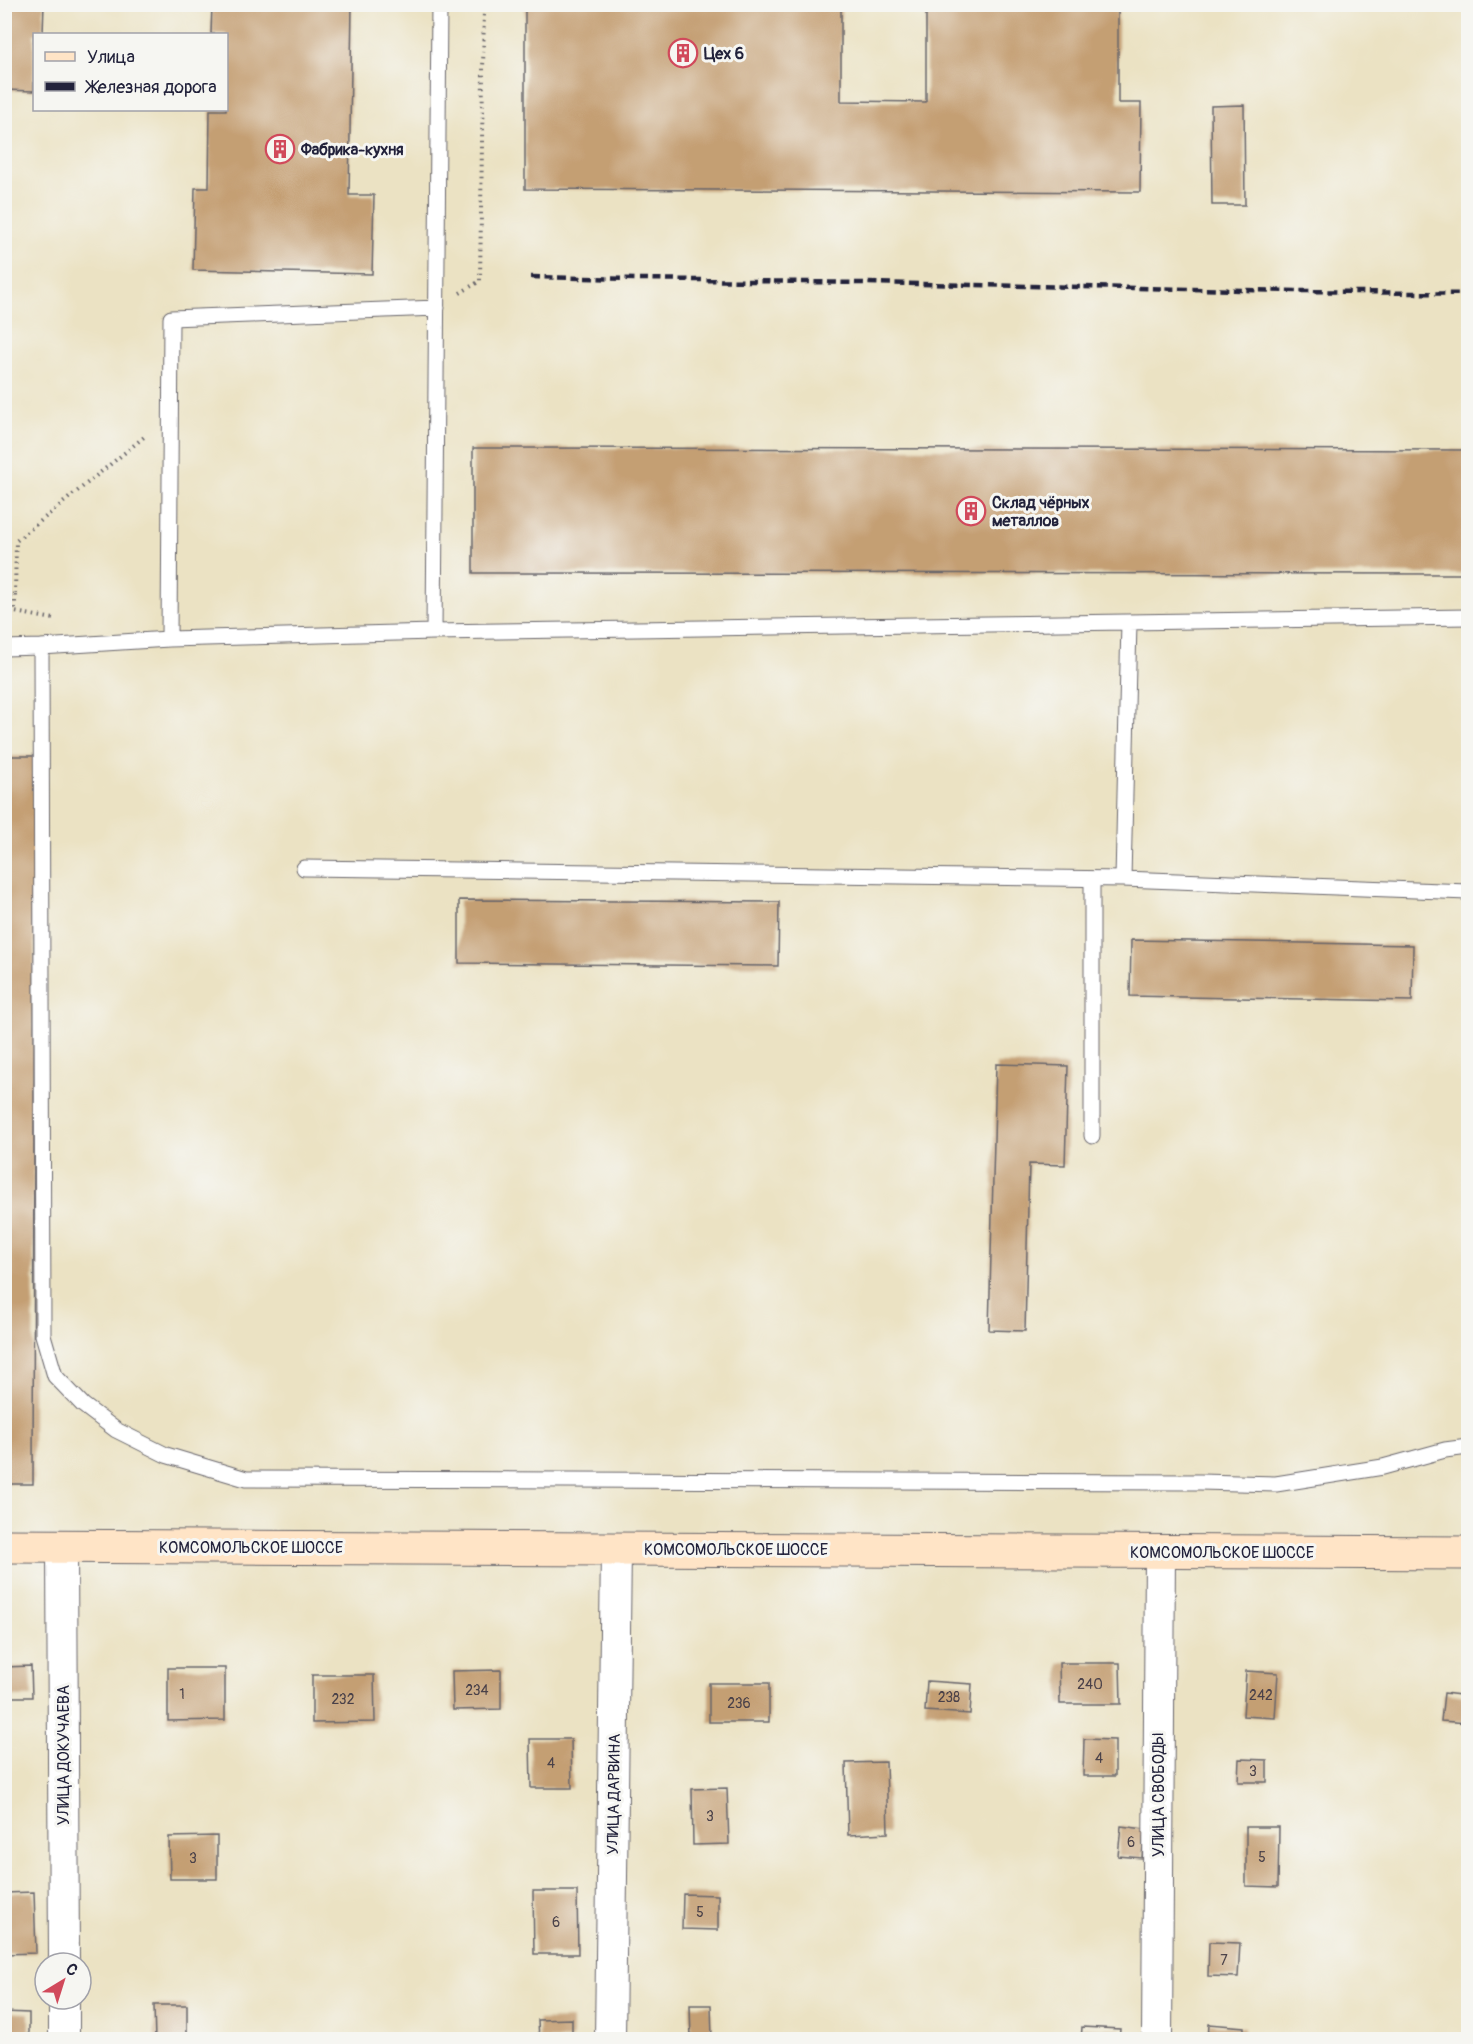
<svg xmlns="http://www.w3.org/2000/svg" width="1473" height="2044" font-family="Pangolin,sans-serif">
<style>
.building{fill:#c49f73}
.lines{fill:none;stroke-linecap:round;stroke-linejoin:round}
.service-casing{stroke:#68656b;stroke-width:17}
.minor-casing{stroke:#68656b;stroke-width:32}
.secondary-casing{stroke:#68656b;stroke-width:35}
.path{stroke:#68656b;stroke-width:4;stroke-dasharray:1.5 4.5;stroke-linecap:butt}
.service{stroke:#fff;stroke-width:15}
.minor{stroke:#fff;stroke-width:30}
.secondary{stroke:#ffe4c6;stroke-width:33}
.rail{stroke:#22223b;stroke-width:4.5;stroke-dasharray:9 4.5;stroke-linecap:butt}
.labels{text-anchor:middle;stroke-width:6;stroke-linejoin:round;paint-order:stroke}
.number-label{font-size:14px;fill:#4a4149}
.poi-label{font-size:16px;font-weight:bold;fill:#22223b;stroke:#f6f6f2;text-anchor:start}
.street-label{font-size:16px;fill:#22223b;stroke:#f6f6f2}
</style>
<rect width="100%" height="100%" fill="#f6f6f2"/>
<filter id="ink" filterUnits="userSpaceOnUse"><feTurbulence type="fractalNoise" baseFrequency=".0167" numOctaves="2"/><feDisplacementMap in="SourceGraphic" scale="12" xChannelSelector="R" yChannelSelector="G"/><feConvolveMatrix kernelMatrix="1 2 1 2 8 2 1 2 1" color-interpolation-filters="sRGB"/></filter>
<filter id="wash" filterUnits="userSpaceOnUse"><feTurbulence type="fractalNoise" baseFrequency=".008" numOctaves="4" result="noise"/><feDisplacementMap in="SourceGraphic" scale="24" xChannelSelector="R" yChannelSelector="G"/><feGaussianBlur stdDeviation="1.35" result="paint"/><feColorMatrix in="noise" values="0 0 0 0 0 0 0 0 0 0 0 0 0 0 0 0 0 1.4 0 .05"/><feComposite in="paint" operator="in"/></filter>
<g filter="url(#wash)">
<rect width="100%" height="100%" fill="#ebe2c3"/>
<g id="blocks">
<path class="building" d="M5 4H44L43 34H34V91L5 90Z
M212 4H352L349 195H374L372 274 193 270 195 188H209L210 110H226V34H211Z
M525 4H841V101L926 102V4H1118V103H1141L1140 192 525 189Z
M1244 105 1245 205H1212L1211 106Z
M473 448 1468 450V574L473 573Z
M4 756H35L33 1484H4Z
M459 900 779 902 778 966 459 963Z
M1131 940 1413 945 1412 1001 1130 996Z
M996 1064 1068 1066 1065 1165 1029 1164 1025 1331 989 1330Z
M1059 1663H1120L1121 1704H1060Z
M31 1666 32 1697H4V1667Z
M168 1668H225V1720L168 1721Z
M501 1670V1709L453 1710 452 1671Z
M1246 1671 1278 1673 1275 1718 1243 1716Z
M312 1675H374L375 1722 312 1723Z
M927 1681 972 1684 970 1714 925 1711Z
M709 1683H769V1722H709Z
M1444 1693 1468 1696V1723L1441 1721Z
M530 1739H571L572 1788H531Z
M1084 1739 1115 1740V1776H1083Z
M1239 1759 1267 1760V1782H1238Z
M886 1762 888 1833 848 1835 846 1763Z
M727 1788 729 1844 693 1845 692 1789Z
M1121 1826 1144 1829 1142 1858 1118 1856Z
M1246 1827H1279L1278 1887 1246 1886Z
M217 1836V1879H170L169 1837Z
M533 1891H577L578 1954H534Z
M34 1892 36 1953 4 1954V1893Z
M683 1894 718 1895V1930L682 1929Z
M1209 1942 1240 1943 1238 1977 1208 1976Z
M154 2005H187V2040H155Z
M690 2005H711L712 2040H691Z
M4 2012 29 2013V2040H4Z
M572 2019V2040H539L538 2020Z
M1209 2024 1244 2027V2040H1208Z
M1082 2027 1120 2029 1119 2040H1081Z"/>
</g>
</g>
<g filter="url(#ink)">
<use href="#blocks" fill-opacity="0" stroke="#68656b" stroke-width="1.5"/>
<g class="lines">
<g class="service-casing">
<path id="service" d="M434 632 439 4
M169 639 171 318 437 308
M41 647 43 1335 55 1376 83 1405 116 1430 166 1455 246 1479 1200 1482 1276 1484 1383 1467 1445 1450 1468 1447
M4 648 41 647 169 639 434 632 1468 617
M304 868 1123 879 1129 622
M1123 879 1468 892
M1092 1136V879"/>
</g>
<g class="minor-casing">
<path id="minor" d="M62 1546 64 1963
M64 1999V2040
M610 2040 616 1549
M1157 2040 1160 1551"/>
</g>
<g class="secondary-casing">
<path id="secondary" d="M4 1546 1468 1553"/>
</g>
<path class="path" d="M460 293 480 281 484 4
M4 595H15L16 541 144 437
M15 595V612L54 619"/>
<use href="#service" class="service"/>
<use href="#minor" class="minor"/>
<use href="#secondary" class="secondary"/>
<path class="rail" d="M531 277 1468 294"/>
</g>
</g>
<defs>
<g id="building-ring" transform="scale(1.5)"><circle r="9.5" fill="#f6f6f2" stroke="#d1495b" stroke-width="1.5"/><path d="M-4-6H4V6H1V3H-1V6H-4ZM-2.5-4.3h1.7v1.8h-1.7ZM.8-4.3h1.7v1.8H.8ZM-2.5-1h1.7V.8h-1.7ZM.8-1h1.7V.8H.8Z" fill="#d1495b"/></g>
</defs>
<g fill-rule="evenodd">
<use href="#building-ring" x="683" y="53"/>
<use href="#building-ring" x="280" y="149"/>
<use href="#building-ring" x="971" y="511"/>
</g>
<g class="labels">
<g class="number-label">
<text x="1090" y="1689">240</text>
<text x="477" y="1695">234</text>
<text x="182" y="1699">1</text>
<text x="1261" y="1700">242</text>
<text x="949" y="1702">238</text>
<text x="343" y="1704">232</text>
<text x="739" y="1708">236</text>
<text x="1099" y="1763">4</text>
<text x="551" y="1768">4</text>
<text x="1253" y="1776">3</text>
<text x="710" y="1821">3</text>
<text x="1131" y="1847">6</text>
<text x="1262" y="1862">5</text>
<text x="193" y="1863">3</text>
<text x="700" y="1917">5</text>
<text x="556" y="1927">6</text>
<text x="1224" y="1965">7</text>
</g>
<g class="poi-label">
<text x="704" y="59">Цех 6</text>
<text x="301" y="155">Фабрика-кухня</text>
<text x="992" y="508">Склад чёрных<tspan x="992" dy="18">металлов</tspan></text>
</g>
<g class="street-label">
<text x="251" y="1553">КОМСОМОЛЬСКОЕ ШОССЕ</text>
<text x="736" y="1555">КОМСОМОЛЬСКОЕ ШОССЕ</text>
<text x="1222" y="1558">КОМСОМОЛЬСКОЕ ШОССЕ</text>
<text transform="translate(63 1755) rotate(-90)" y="6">УЛИЦА ДОКУЧАЕВА</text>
<text transform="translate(613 1794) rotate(-89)" y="6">УЛИЦА ДАРВИНА</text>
<text transform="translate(1158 1795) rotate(-90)" y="6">УЛИЦА СВОБОДЫ</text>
</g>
</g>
<rect width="1473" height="2044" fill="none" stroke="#f6f6f2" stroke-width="24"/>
<rect x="33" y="33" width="195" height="78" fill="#f6f6f2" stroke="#a1a1a9" stroke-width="1.5"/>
<rect x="45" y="52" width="30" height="9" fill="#ffe4c6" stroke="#a1a1a9" stroke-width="1.5"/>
<text x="87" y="63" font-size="18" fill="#22223b">Улица</text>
<rect x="45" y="82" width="30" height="9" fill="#22223b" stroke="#a1a1a9" stroke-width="1.5"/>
<text x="87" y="93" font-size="18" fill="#22223b">Железная дорога</text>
<g transform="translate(63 1981) rotate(38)"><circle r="28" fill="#f6f6f2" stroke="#a1a1a9" stroke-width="1.5"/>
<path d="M0-4.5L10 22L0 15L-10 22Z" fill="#d1495b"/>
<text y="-9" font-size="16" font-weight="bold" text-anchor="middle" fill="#22223b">С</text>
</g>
</svg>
